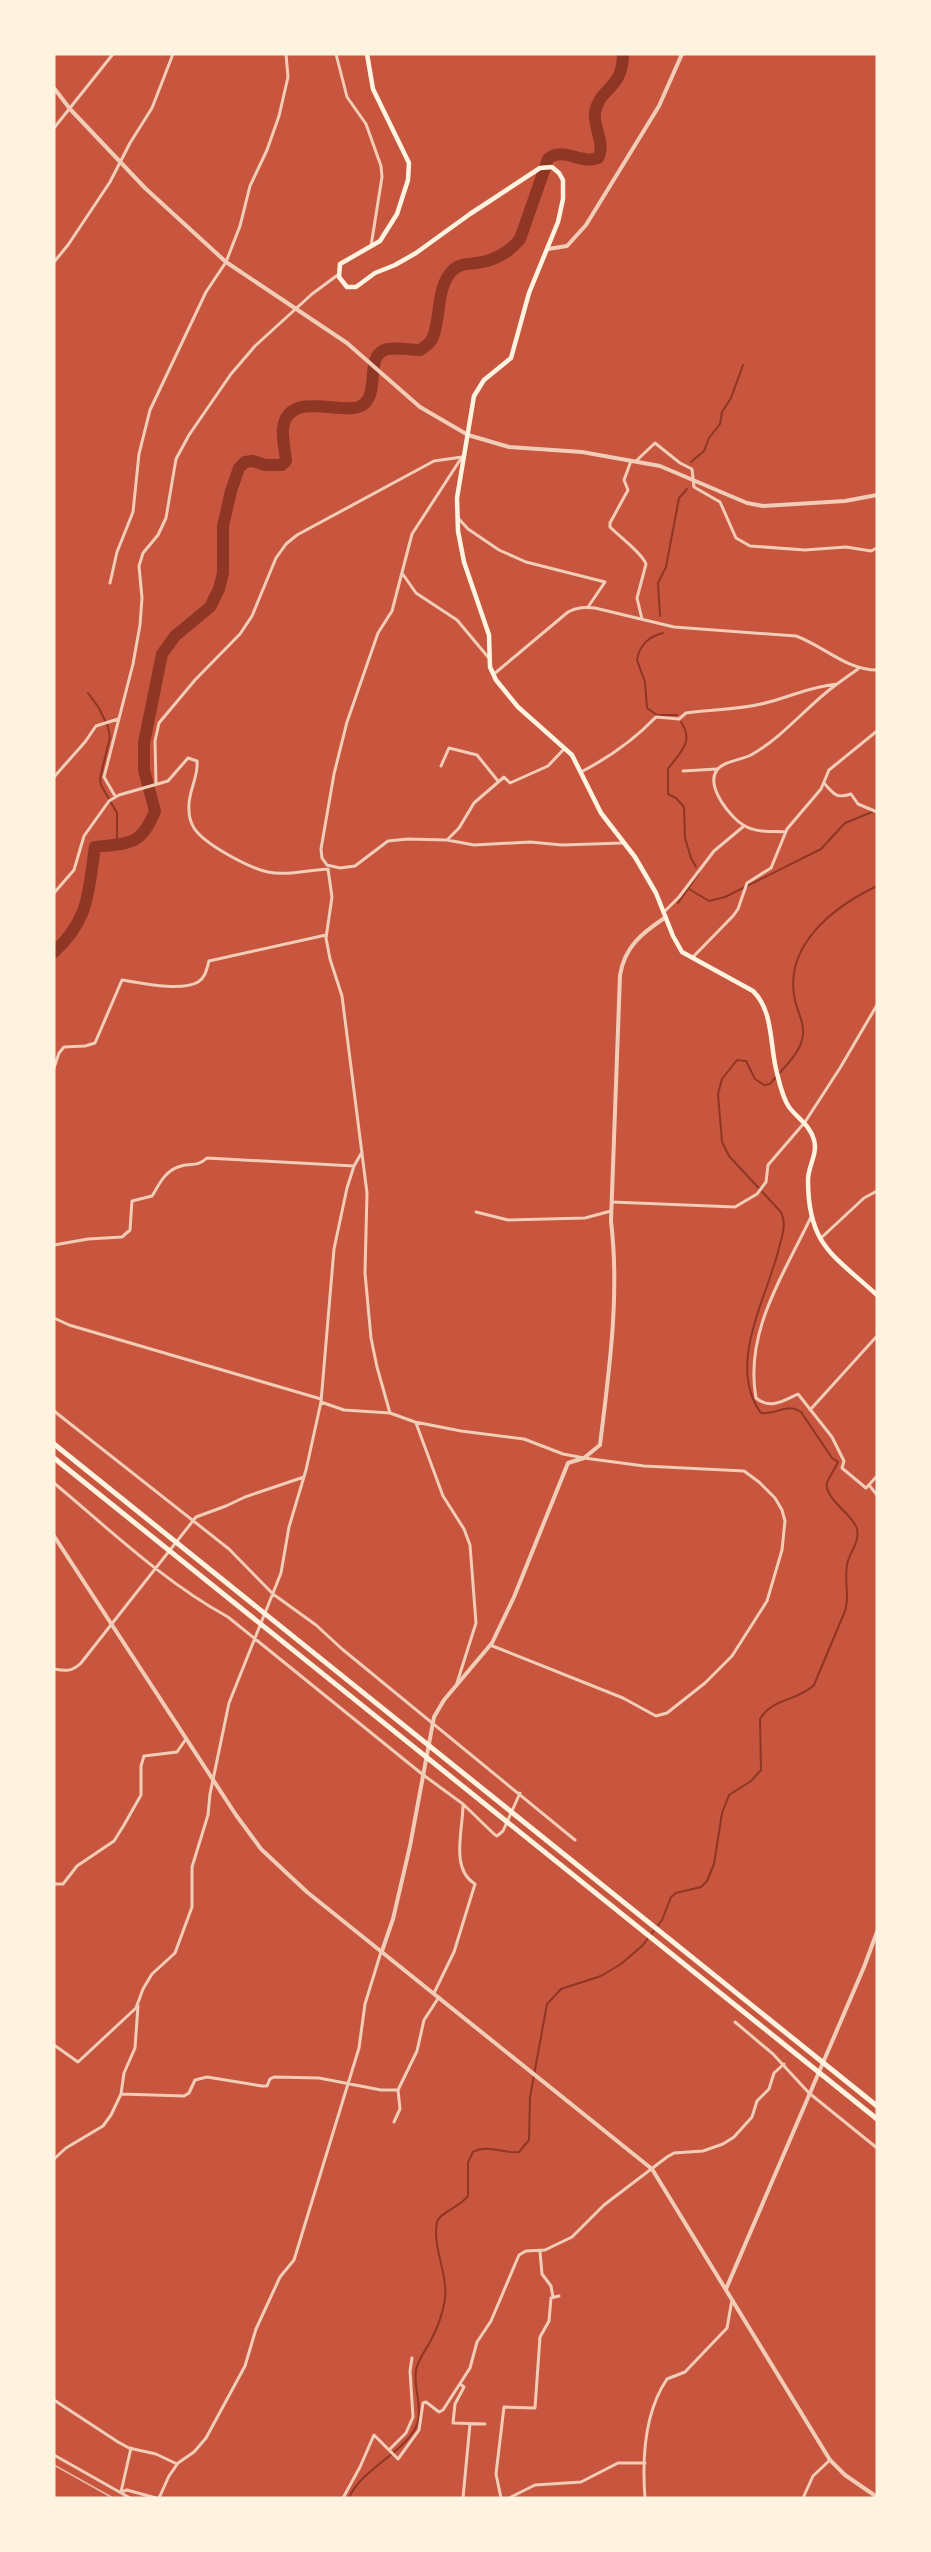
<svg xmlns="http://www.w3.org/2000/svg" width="931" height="2552" font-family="Helvetica,sans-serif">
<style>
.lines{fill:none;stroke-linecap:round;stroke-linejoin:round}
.stream{stroke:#8f3625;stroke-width:2}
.river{stroke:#8f3625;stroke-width:12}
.minor{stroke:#f1ccb7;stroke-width:3}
.tertiary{stroke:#f1ccb7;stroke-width:4}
.secondary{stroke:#fff3e0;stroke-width:4.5}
.motorway{stroke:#fff3e0;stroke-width:5}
.rail{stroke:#e9b49f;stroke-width:2}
</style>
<rect width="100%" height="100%" fill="#c8553d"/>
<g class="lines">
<path class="stream" d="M691 462 704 451 709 438 720 424 722 412 731 398 743 365
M660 616 658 583 666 567 679 498 687 489
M663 633C649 636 639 646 637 660L645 682 647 708 657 715H677
M88 693 99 708 108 727 110 737 100 778 101 785 117 813V845
M681 722C695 742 679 753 668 769V794L676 798 684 807 685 838 691 858 696 867
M689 889 709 901 725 897 821 849 845 823 877 810
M678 903 699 873
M349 2498C360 2469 411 2450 418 2421 422 2404 413 2386 416 2370 418 2360 425 2351 430 2342 437 2329 443 2313 445 2299 448 2273 432 2247 437 2222 440 2212 460 2207 468 2196V2162L473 2152C487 2144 504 2154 519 2152L529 2140 530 2097 547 2004 561 1989 601 1976 621 1964 643 1945 662 1920 671 1897 676 1893 701 1887 707 1881 714 1864 722 1813 729 1795 751 1781 761 1770 760 1719C772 1698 796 1702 814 1685L845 1611C850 1596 844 1581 847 1565 849 1552 860 1543 857 1529 854 1515 824 1499 827 1483 829 1477 835 1469 838 1462L832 1458 801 1412C787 1402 777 1415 761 1413 726 1365 767 1298 779 1248 782 1236 787 1224 781 1212L729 1156 722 1142 718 1094 722 1079 737 1060 746 1061 755 1079 764 1085 770 1084C780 1071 798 1056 802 1040 806 1025 798 1014 795 1000 783 946 833 907 877 886"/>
<path class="river" d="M54 952C90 919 88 892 95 847 130 843 141 846 155 811L144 770V743L162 654 175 636 210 607 219 589 223 573V526L231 491 239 468 245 462 253 461 265 465H282L286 461C285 450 282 438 283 428 289 387 347 419 364 404 380 391 364 353 388 349 399 347 409 350 420 350 425 347 431 343 433 337 441 317 436 286 453 270 459 264 468 264 476 263 494 261 508 254 520 239L548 159C563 146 581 165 598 158 606 144 593 128 595 112 600 87 623 89 623 54"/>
<path class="minor" d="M336 54 347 97 366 124 381 166 382 177 371 246
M54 128 113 54
M54 262 68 245 110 182 130 143 152 108 173 54
M462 457 412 534 392 611 378 633 347 722 334 774 321 849 322 858 327 865 340 868 355 866 388 841 408 839 447 840 474 845 530 842 562 845 623 843
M631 461 624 480 628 490 610 523V527C620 537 642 553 646 564L637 598 642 619
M636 461 655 443 680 463 692 469 694 487 720 502 736 538 750 546 805 550 846 547 871 551 877 548
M459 519 468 529 499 550 526 562 605 582 588 607
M402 573 416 593 457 620 488 657
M110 583 117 552 133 512 139 454 150 410 206 292 226 262 240 226 250 186 267 150 279 116 288 77 286 54
M494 674 568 612C577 607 585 607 595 608L674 627 796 636C824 646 846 670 877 670
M441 766 449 748 477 755 498 781
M683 771 717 769
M581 772C610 757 633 741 656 717L679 719 686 713C714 709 742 710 769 702 795 695 809 687 837 684
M54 777 85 742 96 726 118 719
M156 783 155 741 159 723 195 680 240 634 252 616 276 558 286 544 297 535 434 461 462 457
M824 783C834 794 836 799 851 794L858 804 877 812
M115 796 104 777 133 664 140 625 142 598 139 566 143 553 158 535 166 518 176 459 189 435 231 374 255 346 312 294 339 274
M786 832C773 831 757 833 745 826 731 819 705 786 717 770 724 761 741 760 751 755 781 738 802 712 828 691 838 683 848 676 858 669
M447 840 459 828 474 803 504 777 510 783 548 766 564 749
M328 869 332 897 326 938 330 959 342 996 367 1193 365 1273 371 1338 377 1367 390 1413
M54 893 74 870 84 836 109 801 119 795 168 781 188 758 197 761C199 777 187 793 189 810 189 816 191 823 194 828 204 844 249 868 268 872 286 876 309 870 328 869
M664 912 679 897 714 851 744 826
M692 958 733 916 738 909 747 883 771 868 787 829 821 789 829 770 877 731
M54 1068 59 1053 64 1047 85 1046 95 1043 122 980C141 983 181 992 198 982 206 977 207 968 209 961L326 935
M612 1202 735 1207 757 1194 766 1182 768 1165 805 1122 840 1068 877 1005
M476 1212 508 1220 585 1218 611 1211
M811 1217C784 1274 744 1332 756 1398 770 1410 783 1401 798 1394L832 1437 844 1461 842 1468 866 1488 877 1476
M821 1238 864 1198 877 1191
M54 1245 88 1239 122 1237 130 1230 132 1201 152 1196C159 1185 164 1172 178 1167 191 1162 196 1168 207 1158L354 1166
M54 1318 69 1325 321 1399
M321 1402 344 1410 390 1413 415 1422 461 1431 524 1439 563 1454 584 1458 644 1466 744 1471 759 1482 775 1498 782 1510 785 1521 782 1550 767 1601 732 1656 705 1683 667 1713 656 1716 623 1698 490 1645
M810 1410 877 1336
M54 1411 229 1549 273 1594 316 1625 342 1649 575 1840
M416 1423 443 1496 464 1529 470 1545 476 1623 457 1683
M54 1483C109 1529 164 1582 228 1617L422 1774 463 1804 494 1834 497 1836 503 1831 520 1793
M869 1485 877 1495
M54 1669C65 1671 72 1672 81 1663L196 1517 226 1506 245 1497 304 1477
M54 1884H63L77 1866 114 1841 124 1825 141 1795V1766L144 1756 177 1752 186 1739
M434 1993 454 1952 475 1884C450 1869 463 1830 463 1805
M735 2022 773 2054 809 2093 877 2148
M54 2045 78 2062 136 2008 143 1989 152 1974 175 1953 192 1907V1867L208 1815 210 1794 229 1703 281 1573 289 1527 306 1470 321 1402 334 1249 347 1188 354 1166 362 1152
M121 2094 184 2096 189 2093 195 2080 207 2077 262 2086H267L270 2079 274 2077 319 2078 381 2090H398
M394 2122 400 2109 398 2090 417 2051 424 2020 439 1997
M54 2159 66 2148 103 2126 111 2115 121 2094 124 2073 135 2048 138 2006
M540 2252 542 2274 551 2286 553 2297
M460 2384 464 2387 455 2404 453 2423 485 2424
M54 2400 118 2442 129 2448 156 2454 177 2464
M389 2450 406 2433 413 2417 410 2371 412 2358
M54 2455 130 2498
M121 2492 131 2448
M121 2492 127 2490 156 2498
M159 2498 169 2476 178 2463 194 2452 206 2438 245 2366 256 2329 280 2277 294 2260 359 2048 365 2004 381 1952
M343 2498 360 2467 374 2435 398 2459 419 2430 423 2403 426 2402 439 2412 443 2410 470 2368 477 2342 491 2321 519 2255 526 2251 545 2250 572 2237 604 2205 667 2157 674 2153 703 2151 723 2144 734 2137 752 2117 757 2101 769 2089 774 2073 784 2064
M463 2498 470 2424
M501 2498 496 2474 504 2407 535 2408 540 2337 549 2321 551 2298 559 2296
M509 2498 535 2485 581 2482 618 2463H645
M645 2498C642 2459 644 2413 667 2379L685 2372 727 2328 732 2300
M803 2498 813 2476 830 2460"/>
<path class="tertiary" d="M54 88 70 109 145 188 226 262 347 343 420 407 468 435 509 447 582 452 660 466 747 503 763 506 845 501 877 495
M548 249 567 246 586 225 659 106 682 54
M54 1536 236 1815 261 1849 307 1892 652 2169 830 2460 845 2475 877 2497
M382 1951 393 1919 410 1846 434 1717 444 1700 492 1643 514 1597 568 1463 584 1458 600 1445C609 1371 620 1296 611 1221L620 975C625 946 642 933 666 917
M726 2289 864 1967 877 1932"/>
<path class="secondary" d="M367 54 373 89 409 163 408 180 397 214 380 241 340 264 339 277 347 287H356L375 273 395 265 416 253 470 214 540 168 552 167 559 173 563 180V199L558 222 529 293 511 358 484 380 474 396 457 498 458 531 464 562 489 635 490 667 496 680 518 707 572 755 601 813 635 857 656 893 673 936 682 952 753 991C773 1010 770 1044 776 1069 779 1081 782 1097 789 1107 798 1119 810 1125 814 1140 818 1154 808 1166 808 1180 808 1245 833 1255 877 1295"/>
<path class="motorway" d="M54 1444 877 2106
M54 1458 877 2119"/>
<path class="rail" d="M54 2465 113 2498"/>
</g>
<rect width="931" height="2552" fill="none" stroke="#fff3e0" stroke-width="111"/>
</svg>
